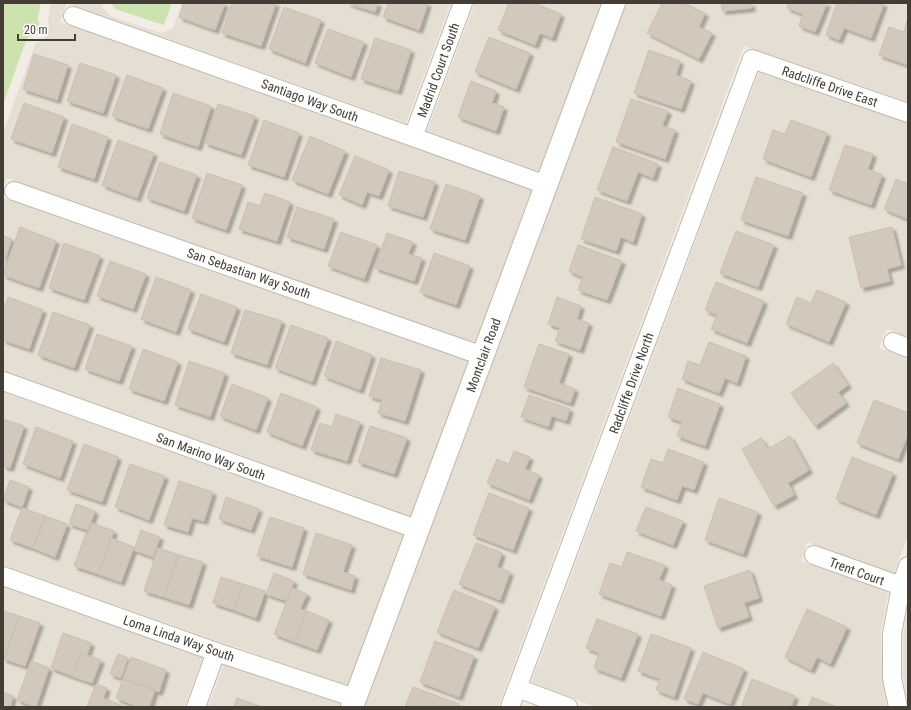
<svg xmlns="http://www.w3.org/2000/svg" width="911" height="710" font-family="'Roboto Condensed',sans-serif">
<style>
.residential{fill:#e5ded3}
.park{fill:#cde3af}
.building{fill:#d2c8bb;stroke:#ccbfae;filter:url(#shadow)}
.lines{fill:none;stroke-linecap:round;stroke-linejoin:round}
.minor-casing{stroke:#bfb7ab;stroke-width:20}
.tertiary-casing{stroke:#bfb7ab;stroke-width:24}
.minor{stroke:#fff;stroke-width:18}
.tertiary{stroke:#fff;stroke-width:22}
.labels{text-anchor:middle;stroke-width:3;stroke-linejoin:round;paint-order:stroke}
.street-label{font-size:13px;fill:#433d35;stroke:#fff}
</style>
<defs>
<filter id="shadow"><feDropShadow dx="3.5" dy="3.5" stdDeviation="1" flood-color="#0004"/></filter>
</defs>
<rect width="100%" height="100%" fill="#f1ede4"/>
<path class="residential" d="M53 3H100L107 13 112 17 161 33 173 28 182 3H451L406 123 67 3 60 22 410 146 532 190 476 343 7 178 3 189V133L35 44 45 38 49 30 48 18 50 6Z
M475 3H602L539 172 427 131Z
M626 3H908V102L744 46 498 707H364Z
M759 71 908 123V337L886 329 879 348 908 359V535L894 573 807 542 801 561 888 592 881 633 882 678 887 707H596L531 683Z
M3 198 469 361 411 517 3 371Z
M3 392 405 535 348 685 220 642 3 565Z
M3 586 203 657 184 707H3Z
M908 607V702L903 678V635Z
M224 664 341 704 340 707H208Z"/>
<path class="park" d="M3 3H41L38 17 40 30 27 38 3 105Z
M111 3H172L164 25 115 9Z"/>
<path class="building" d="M184 3H225L215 30 179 17Z
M232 3H276L261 46 222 33Z
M347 3H378L375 12Z
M388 3H428L419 30 383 17Z
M509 3H534L561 14 552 38 540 33 535 45 498 30Z
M662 3H684L705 13 699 27 712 33 699 59 647 33Z
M721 3H751L752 8 722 11Z
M789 3H827L815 32 799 26 803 14 787 8Z
M837 3H848L852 5 853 3H884L871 38 844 28 839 40 826 35Z
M284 7 321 20 305 63 269 49Z
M908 18V65L879 55 889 27 904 32Z
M328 29 364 42 351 77 315 63Z
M489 37 530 53 516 89 475 72Z
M375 38 411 50 398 91 361 79Z
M649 50 680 61 676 75 691 81 681 109 634 93Z
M34 54 68 65 57 100 23 89Z
M80 63 116 75 103 113 67 101Z
M127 75 163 88 148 129 112 116Z
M471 81 496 91 492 103 504 107 496 131 458 117Z
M173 93 211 106 198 147 160 134Z
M631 99 668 111 662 126 675 130 665 159 616 142Z
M24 103 64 117 52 153 11 139Z
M218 104 255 116 241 155 205 143Z
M264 120 299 133 284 177 248 165Z
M791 120 827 133 811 177 763 159 773 130 785 134Z
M72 124 108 137 94 179 58 167Z
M310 136 345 151 328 194 292 180Z
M118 140 154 153 137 198 102 185Z
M845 145 873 154 868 169 882 175 871 205 829 190Z
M613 147 658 164 653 178 638 172 627 201 597 190Z
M355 156 389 170 379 196 367 192 362 205 339 195Z
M160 162 197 175 184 211 147 198Z
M399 171 435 182 423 217 388 206Z
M207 173 242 185 226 230 192 218Z
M756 177 803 193 788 236 741 220Z
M896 179 908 184V219L884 209Z
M446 184 480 196 465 240 430 229Z
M265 193 290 202 277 241 239 229 248 202 260 206Z
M595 197 642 214 633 242 621 237 616 251 581 239Z
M297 207 334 219 324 249 287 237Z
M20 227 56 241 39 288 3 275Z
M892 227 901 265 887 269 890 281 861 288 849 237Z
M736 231 774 245 758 287 720 273Z
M341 232 377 245 364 279 328 266Z
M387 233 413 242 408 254 422 258 414 281 375 268Z
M3 236 12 239 3 265Z
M64 243 100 256 84 300 49 288Z
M578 245 622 261 607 300 578 290 583 277 569 271Z
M434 253 470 266 456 305 420 292Z
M110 261 146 274 133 309 97 296Z
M156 277 191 290 176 332 141 319Z
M716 282 764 301 747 343 711 329 717 315 705 310Z
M817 290 846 302 829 342 786 324 797 297 811 303Z
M201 294 237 307 224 342 188 329Z
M8 297 43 310 29 349 3 340V310Z
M557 297 581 306 577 319 589 323 580 350 555 341 560 328 548 324Z
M245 310 282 321 267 365 231 353Z
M53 312 90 325 74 368 38 355Z
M291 325 328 338 312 382 275 368Z
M97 334 132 346 119 381 85 369Z
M336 341 372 355 360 390 324 376Z
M709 342 746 356 737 383 725 378 719 393 682 379 688 361 700 365Z
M539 344 569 354 559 383 575 389 570 403 524 387Z
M143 349 178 362 164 401 129 389Z
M381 358 421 370 405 421 378 413 382 400 369 396Z
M189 361 225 373 210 417 175 405Z
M833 363 848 385 838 392 846 403 815 426 791 393Z
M232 384 268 398 256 430 220 416Z
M678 388 720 404 705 446 677 436 682 422 668 417Z
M281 393 317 407 302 446 267 432Z
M529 395 570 409 566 421 552 416 548 427 521 417Z
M874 400 908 413V434L898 459 857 443Z
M336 414 360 422 347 461 311 450 320 423 332 427Z
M3 419 24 426 10 468 3 466Z
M370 426 407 438 394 474 358 462Z
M36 427 73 441 60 478 23 464Z
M790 436 809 470 788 483 794 495 774 506 742 449 761 438 768 449Z
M84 444 118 457 102 502 67 490Z
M668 449 704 462 694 490 682 486 677 500 641 487 651 459 663 463Z
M514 451 530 457 525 469 539 475 529 500 487 483 497 459 509 464Z
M852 457 893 473 876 515 836 499Z
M130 464 165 476 149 520 115 507Z
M10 480 29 487 22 507 3 500Z
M179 481 213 492 204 521 192 518 188 532 164 525Z
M489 493 529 508 513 550 473 535Z
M226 497 259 509 251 530 219 519Z
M719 498 758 512 743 554 705 540Z
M76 504 95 511 88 530 69 524Z
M646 507 683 521 673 545 636 531Z
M22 508 45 516 33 548 10 540Z
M45 516 67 524 55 557 33 548Z
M270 517 304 528 292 567 257 556Z
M92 523 114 531 98 574 74 566 86 533 88 534Z
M141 530 160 537 153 557 134 550Z
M316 533 352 545 343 572 355 576 351 590 303 574Z
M111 538 134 547 121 582 98 574Z
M476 543 502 553 497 567 510 572 500 600 459 584Z
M158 548 179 555 164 597 144 591Z
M627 552 665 565 659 580 672 585 661 616 599 594 610 563 622 567Z
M179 555 203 562 189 605 164 597Z
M750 570 759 598 744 603 749 617 718 628 704 586Z
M274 573 294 581 287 601 266 594Z
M221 577 243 584 234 610 213 603Z
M243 584 265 591 256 618 234 610Z
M292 588 307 594 300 609 307 611 295 642 274 634Z
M454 590 495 607 478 648 437 632Z
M807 609 847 627 830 664 817 657 811 670 785 657Z
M3 611 19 616 4 659H3Z
M307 611 329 620 317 650 295 642Z
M19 616 40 623 25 666 4 659Z
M597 619 638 634 621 678 594 668 599 653 586 648Z
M63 633 91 643 87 655 81 653 72 676 51 668Z
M651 634 691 648 674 697 656 690 660 679 638 671Z
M435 641 474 656 459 697 420 682Z
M703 652 744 669 730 704 703 693 698 704 684 699Z
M81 653 101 660 92 683 72 676Z
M118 654 128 658 121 678 110 674Z
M131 657 166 670 159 692 123 679Z
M31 661 49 668 36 707 17 700Z
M123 679 155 690 149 707H139L116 698Z
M752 679 795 696 791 707H741Z
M96 684 107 688 103 698 121 705V707H87Z
M413 687 459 704 458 707H405Z
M3 692 13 696 10 707H3Z
M812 697 837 707H808Z
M237 698 262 707H234Z"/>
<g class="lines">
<g class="minor-casing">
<path id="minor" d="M73 16 413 137 546 185
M413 137 463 3
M14 191 483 356
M893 342 908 348
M3 381 419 530
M814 555 901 586
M3 576 216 652 355 698
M517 688 568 707
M196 707 216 652
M510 707 752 59 908 113
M898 707 892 678V634L901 586 908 566"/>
</g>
<g class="tertiary-casing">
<path id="tertiary" d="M352 707 614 3"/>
</g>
<use href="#minor" class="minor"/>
<use href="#tertiary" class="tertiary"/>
</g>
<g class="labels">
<g class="street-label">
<text transform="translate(438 70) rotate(-70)" y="5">Madrid Court South</text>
<text transform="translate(830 86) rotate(19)" y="5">Radcliffe Drive East</text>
<text transform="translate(310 100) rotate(20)" y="5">Santiago Way South</text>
<text transform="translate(249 273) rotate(19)" y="5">San Sebastian Way South</text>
<text transform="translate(483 355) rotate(-70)" y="5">Montclair Road</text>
<text transform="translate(631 383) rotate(-70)" y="5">Radcliffe Drive North</text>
<text transform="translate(211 456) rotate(20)" y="5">San Marino Way South</text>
<text transform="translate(857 571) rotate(20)" y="5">Trent Court</text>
<text transform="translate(179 638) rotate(19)" y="5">Loma Linda Way South</text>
</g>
</g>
<rect width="911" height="710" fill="none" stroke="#433d35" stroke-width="8"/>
<path d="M18 34v6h57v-6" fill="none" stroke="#433d35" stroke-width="2"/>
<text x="24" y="34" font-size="12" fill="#433d35" stroke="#ffffff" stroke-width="3" paint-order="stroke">20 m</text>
</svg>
